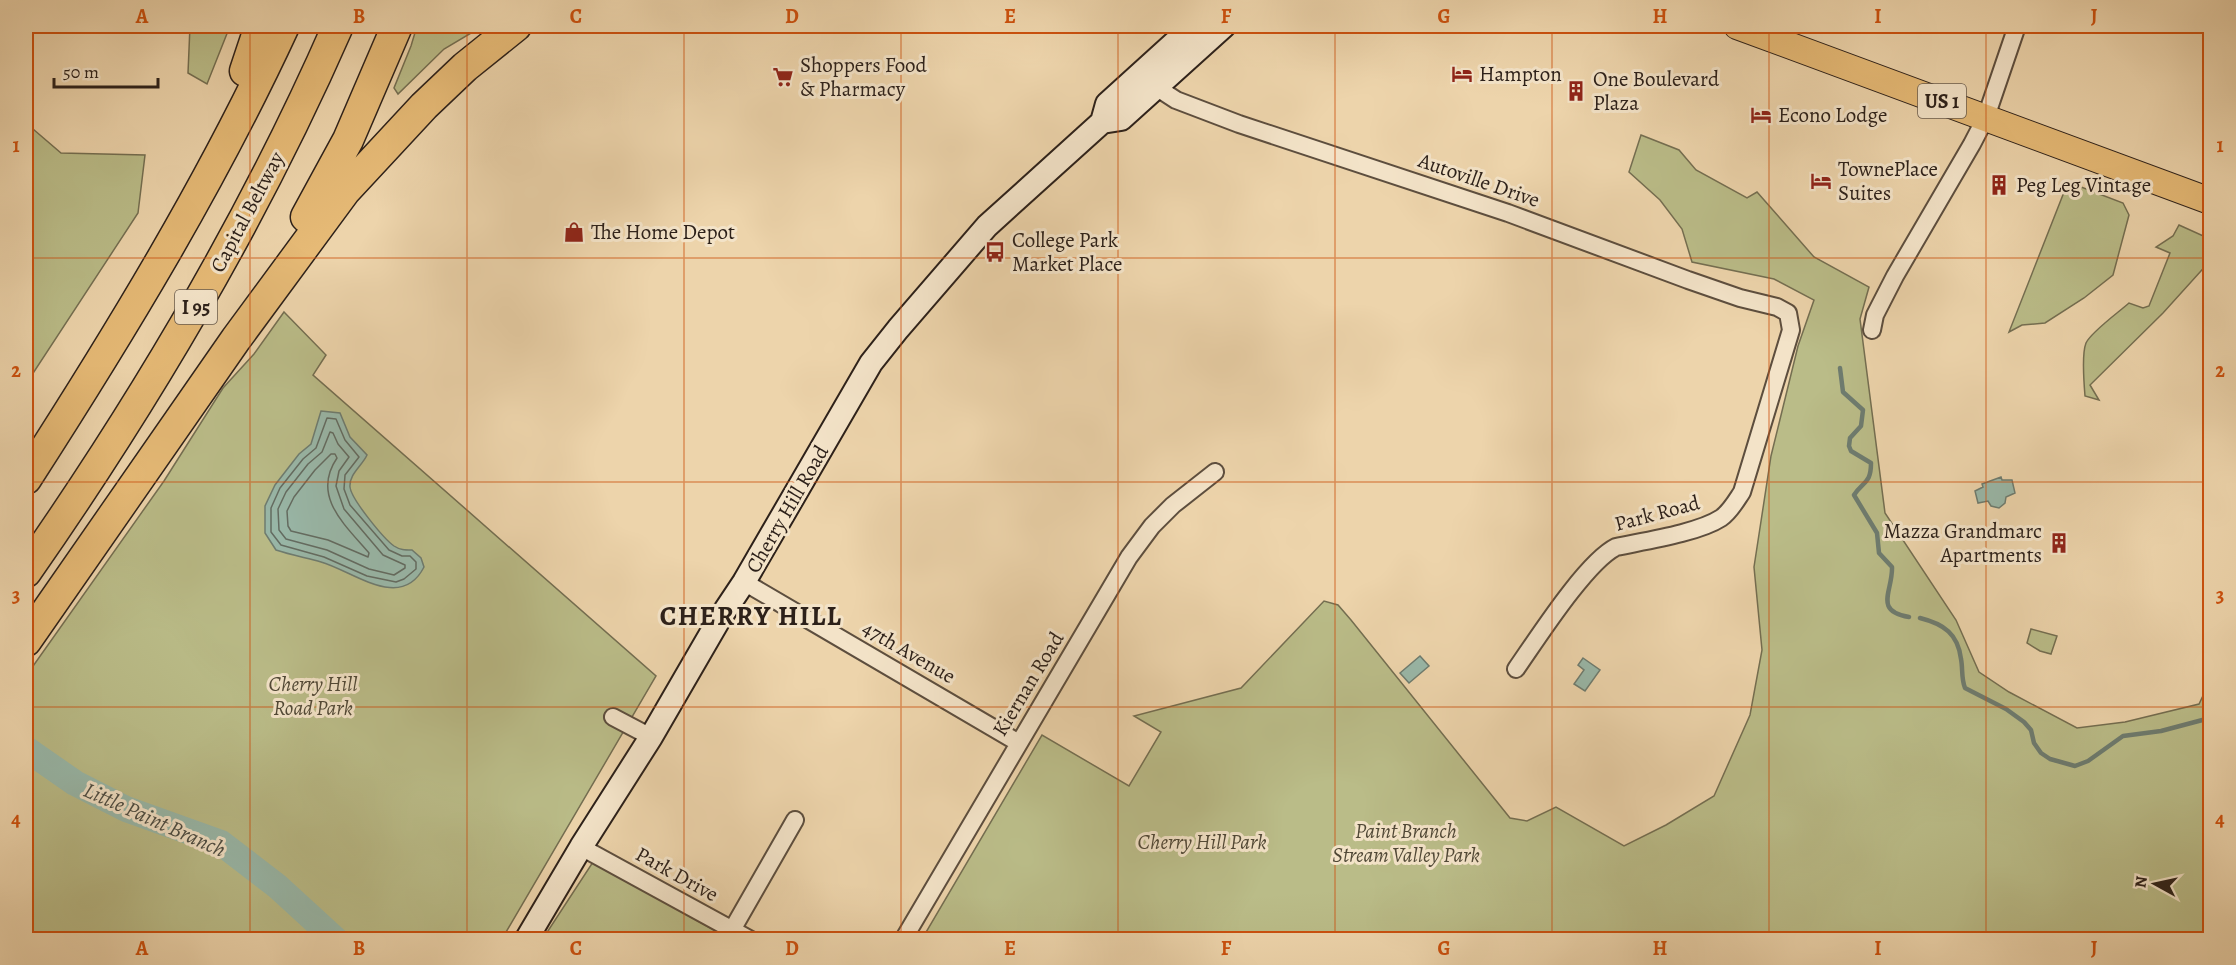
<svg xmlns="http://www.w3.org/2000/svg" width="2236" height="965" font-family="Alegreya,serif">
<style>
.green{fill:#babc88;stroke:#746e51;stroke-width:1.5}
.water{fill:#99b8a9;stroke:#6e7c70;stroke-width:1.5}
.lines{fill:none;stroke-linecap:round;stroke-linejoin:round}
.shore{stroke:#636c62;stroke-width:1.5}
.stream{stroke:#6e7c70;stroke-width:4.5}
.river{stroke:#99b8a9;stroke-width:26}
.minor-casing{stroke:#5d4e3e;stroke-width:20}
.secondary-casing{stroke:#2d211a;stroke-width:26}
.primary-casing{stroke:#2d211a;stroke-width:28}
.motorway-casing{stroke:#2d211a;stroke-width:33}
.minor{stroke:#f3e3c8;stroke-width:16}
.secondary{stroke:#f3e3c8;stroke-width:22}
.primary{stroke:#e6ba76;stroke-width:26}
.motorway{stroke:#e6ba76;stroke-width:30}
.grid{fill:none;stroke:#cc510e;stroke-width:1.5;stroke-opacity:0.55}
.labels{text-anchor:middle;stroke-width:6;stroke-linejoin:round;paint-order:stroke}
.shield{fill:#f3e3c8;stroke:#685b4e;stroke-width:1.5}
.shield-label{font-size:20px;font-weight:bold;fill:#2d211a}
.poi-label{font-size:21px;fill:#2d211a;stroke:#f3e3c8;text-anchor:start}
.street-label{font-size:21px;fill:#2d211a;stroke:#f3e3c8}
.park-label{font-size:21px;font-style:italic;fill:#504836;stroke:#f3e3c8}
.water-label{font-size:22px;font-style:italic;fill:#4d4e45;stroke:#f3e3c8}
.district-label{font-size:27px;font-weight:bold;letter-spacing:1.5px;fill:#2d211a;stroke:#f3e3c8}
.neatline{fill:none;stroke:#cc510e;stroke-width:2}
.grid-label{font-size:20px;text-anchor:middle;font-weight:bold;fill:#cc510e}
</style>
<rect width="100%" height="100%" fill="#edd4ab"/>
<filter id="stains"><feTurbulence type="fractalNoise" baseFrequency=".00333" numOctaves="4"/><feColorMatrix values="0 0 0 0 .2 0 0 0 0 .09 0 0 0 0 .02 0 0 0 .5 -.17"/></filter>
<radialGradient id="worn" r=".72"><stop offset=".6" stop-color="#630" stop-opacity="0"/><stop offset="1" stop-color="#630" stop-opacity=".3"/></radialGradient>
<path class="green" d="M190 26H230L207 84 188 73Z
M417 26H483L444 49 398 94 394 88 411 46Z
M26 123 61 153 145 155 138 213 26 384Z
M1641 135 1679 150 1696 170 1747 198 1757 192 1814 257 1869 287 1860 319 1885 513 1956 620 1979 672 2009 692 2077 728 2125 722 2199 704 2210 681V939H922L1042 735 1129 786 1161 732 1134 716 1241 688 1324 601 1338 605 1351 620 1510 818 1527 821 1556 807 1624 846 1666 825 1714 796 1750 715 1762 650 1754 567 1771 456 1798 346 1814 300 1774 279 1692 262 1682 229 1660 200 1629 172Z
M2068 182 2123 203 2129 215 2113 275 2084 298 2045 323 2022 325 2009 332Z
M2179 225 2210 239V261L2163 313 2090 385 2099 400 2085 396C2084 384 2082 353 2086 343 2091 332 2119 312 2129 303L2143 308 2149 306 2170 253 2156 247 2173 236Z
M284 312 326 355 313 375 656 676 502 939 26 940V676L164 481 223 388 254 354Z
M2031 629 2057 636 2051 654 2040 651 2027 643Z
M593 862 730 939 542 940Z"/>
<path class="water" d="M321 411 340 413 350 437 367 455C362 466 349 474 350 487 351 499 384 539 394 546 400 550 405 550 412 550L421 558 424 567C401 612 353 571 321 562 307 558 291 555 276 550L265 533V506L275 485 299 454 311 444Z
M2001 477 2002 480H2012L2015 493 2006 497 2005 503 1999 508 1991 506 1988 501 1978 503 1975 491 1983 487 1982 484Z
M1420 656 1429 666 1409 683 1400 673Z
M1583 658 1600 670 1585 691 1574 684 1584 670 1578 665Z"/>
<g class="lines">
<path class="shore" d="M327 418 336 419 345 440 359 457 345 475 344 489 350 505 389 550 402 556H410L416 562V569L404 579 396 582 367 576 324 557 281 545 271 532V508L280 488 303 459 316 448Z
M330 432 333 433 338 444 349 457 339 471 336 486 344 509 383 555 405 565V568L394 575 369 569 327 550 286 539 279 530 278 509 286 492 308 464 322 452Z
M331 454H335L337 458C311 496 345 525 369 553L368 557 328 540 291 531 288 526 287 511 294 497 315 470Z"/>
<path class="stream" d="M1840 368 1843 392 1863 410 1861 426 1850 438 1849 446 1851 451 1871 463C1871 484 1863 481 1854 495L1877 533 1879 553 1892 567C1893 591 1873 611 1909 617
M1920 618C1944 624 1958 634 1961 659 1963 669 1961 678 1965 688L2006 709 2024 722 2031 730 2034 743 2041 753 2050 759 2075 766 2088 761 2123 736 2161 731 2210 718"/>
<path class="river" d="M26 749 75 783 126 809 221 843 277 886 336 940"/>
<g class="minor-casing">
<path id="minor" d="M1156 87 1176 100 1239 124 1508 213 1688 280 1740 298 1777 307 1788 313 1791 330 1742 492C1736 501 1730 512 1721 518 1698 533 1644 541 1616 547 1586 562 1537 639 1516 669
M1872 330 1875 315 1895 276 1972 144 1986 117 2017 26
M744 582 1019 743
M613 717 651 737
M581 847 751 940
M732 930 795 820
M903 940 1129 557 1152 526 1173 505 1215 472"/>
</g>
<g class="secondary-casing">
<path id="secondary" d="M1102 122 1121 119 1224 26
M526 940 581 847 651 737 720 618 744 582 871 363 898 329 987 226 1102 122 1107 104 1193 26"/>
</g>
<g class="primary-casing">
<path id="primary" d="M1737 26 2210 201"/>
</g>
<g class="motorway-casing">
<path id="motorway" d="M245 71 260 26
M306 217 348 140 397 26
M26 479C120 333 211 184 284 26
M26 572C146 400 254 218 338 26
M26 641 236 339 345 191 424 106 465 67 516 26"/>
</g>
<use href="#minor" class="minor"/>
<use href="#secondary" class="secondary"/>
<use href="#primary" class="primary"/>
<use href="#motorway" class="motorway"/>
</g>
<path class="grid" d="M250 26V940M467 26V940M684 26V940M901 26V940M1118 26V940M1335 26V940M1552 26V940M1769 26V940M1986 26V940M26 258H2210M26 482H2210M26 707H2210"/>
<defs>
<g id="hotel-bare" transform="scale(1.62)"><path d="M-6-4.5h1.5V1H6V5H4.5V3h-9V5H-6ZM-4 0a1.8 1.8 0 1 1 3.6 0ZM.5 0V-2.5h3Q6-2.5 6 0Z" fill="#8f2418" stroke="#f3e3c8" stroke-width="2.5" paint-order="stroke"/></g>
<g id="supermarket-bare" transform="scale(1.62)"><path d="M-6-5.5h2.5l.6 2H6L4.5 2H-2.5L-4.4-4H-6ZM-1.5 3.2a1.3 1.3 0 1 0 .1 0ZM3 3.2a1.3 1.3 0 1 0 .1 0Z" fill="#8f2418" stroke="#f3e3c8" stroke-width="2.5" paint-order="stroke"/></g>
<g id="building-bare" transform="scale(1.62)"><path d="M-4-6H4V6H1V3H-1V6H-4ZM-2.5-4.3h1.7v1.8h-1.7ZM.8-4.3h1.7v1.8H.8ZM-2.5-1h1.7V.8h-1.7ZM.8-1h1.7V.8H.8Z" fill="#8f2418" stroke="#f3e3c8" stroke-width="2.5" paint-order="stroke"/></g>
<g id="shop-bare" transform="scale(1.62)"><path d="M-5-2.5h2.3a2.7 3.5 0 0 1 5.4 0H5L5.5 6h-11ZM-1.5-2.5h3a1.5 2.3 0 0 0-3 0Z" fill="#8f2418" stroke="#f3e3c8" stroke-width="2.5" paint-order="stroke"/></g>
<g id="bus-bare" transform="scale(1.62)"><path d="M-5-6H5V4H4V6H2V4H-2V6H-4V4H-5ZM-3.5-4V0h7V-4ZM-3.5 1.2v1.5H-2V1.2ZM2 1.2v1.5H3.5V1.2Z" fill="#8f2418" stroke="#f3e3c8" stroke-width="2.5" paint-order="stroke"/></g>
</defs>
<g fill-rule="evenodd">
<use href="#hotel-bare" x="1462" y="74"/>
<use href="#supermarket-bare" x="783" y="77"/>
<use href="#building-bare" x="1576" y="91"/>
<use href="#hotel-bare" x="1761" y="115"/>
<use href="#hotel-bare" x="1821" y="181"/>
<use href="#building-bare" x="1999" y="185"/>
<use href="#shop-bare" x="574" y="232"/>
<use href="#bus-bare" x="995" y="252"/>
<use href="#building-bare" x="2059" y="543"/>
</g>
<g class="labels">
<g class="shield">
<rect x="1918" y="84" width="48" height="34" rx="4.5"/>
<rect x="175" y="290" width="42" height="34" rx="4.5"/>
</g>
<g class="shield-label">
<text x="1942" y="108">US 1</text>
<text x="196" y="314">I 95</text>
</g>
<g class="poi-label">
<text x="800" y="72">Shoppers Food<tspan x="800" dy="24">&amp; Pharmacy</tspan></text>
<text x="1479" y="81">Hampton</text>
<text x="1593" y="86">One Boulevard<tspan x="1593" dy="24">Plaza</tspan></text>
<text x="1778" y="122">Econo Lodge</text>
<text x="1838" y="176">TownePlace<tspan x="1838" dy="24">Suites</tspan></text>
<text x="2016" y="192">Peg Leg Vintage</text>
<text x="591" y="239">The Home Depot</text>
<text x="1012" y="247">College Park<tspan x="1012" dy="24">Market Place</tspan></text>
<text x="2042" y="538" text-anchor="end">Mazza Grandmarc<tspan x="2042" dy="24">Apartments</tspan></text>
</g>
<g class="street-label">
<text transform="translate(1479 180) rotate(19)" y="7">Autoville Drive</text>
<text transform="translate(247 212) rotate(-62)" y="7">Capital Beltway</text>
<text transform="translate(787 509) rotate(-60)" y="7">Cherry Hill Road</text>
<text transform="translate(1657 513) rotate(-15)" y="7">Park Road</text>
<text transform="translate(909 652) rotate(30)" y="7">47th Avenue</text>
<text transform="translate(1028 684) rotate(-59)" y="7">Kiernan Road</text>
<text transform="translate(677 874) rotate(29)" y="7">Park Drive</text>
</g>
<g class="park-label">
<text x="313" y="691">Cherry Hill<tspan x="313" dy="24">Road Park</tspan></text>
<text x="1406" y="838">Paint Branch<tspan x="1406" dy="24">Stream Valley Park</tspan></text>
<text x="1202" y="849">Cherry Hill Park</text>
</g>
<g class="water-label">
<text transform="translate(155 819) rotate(24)" y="8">Little Paint Branch</text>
</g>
<g class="district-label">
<text x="751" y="625">CHERRY HILL</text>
</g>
</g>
<rect width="2236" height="965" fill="none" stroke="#edd4ab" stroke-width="66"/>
<g transform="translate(2155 884) rotate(278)" stroke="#f3e3c8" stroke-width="4.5" paint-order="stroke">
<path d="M0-4.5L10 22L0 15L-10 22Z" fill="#2d211a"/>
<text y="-9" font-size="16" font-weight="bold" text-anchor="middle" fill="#2d211a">N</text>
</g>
<path d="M54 78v9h104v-9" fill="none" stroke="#2d211a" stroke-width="3"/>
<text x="63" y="78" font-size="18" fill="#2d211a" stroke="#f3e3c8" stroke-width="4.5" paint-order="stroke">50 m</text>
<rect x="33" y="33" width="2170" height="899" class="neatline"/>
<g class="grid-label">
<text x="142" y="23">A</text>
<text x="359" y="23">B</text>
<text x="576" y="23">C</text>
<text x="792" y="23">D</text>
<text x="1010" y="23">E</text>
<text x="1226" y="23">F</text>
<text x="1444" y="23">G</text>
<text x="1660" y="23">H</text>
<text x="1878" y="23">I</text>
<text x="2094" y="23">J</text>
<text x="16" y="152">1</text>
<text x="2220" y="152">1</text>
<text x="16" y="377">2</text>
<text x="2220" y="377">2</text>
<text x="16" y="602">3</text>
<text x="2220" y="602">3</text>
<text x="16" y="826">4</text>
<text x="2220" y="826">4</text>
<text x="142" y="955">A</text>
<text x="359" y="955">B</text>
<text x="576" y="955">C</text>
<text x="792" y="955">D</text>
<text x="1010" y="955">E</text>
<text x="1226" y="955">F</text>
<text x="1444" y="955">G</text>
<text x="1660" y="955">H</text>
<text x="1878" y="955">I</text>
<text x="2094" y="955">J</text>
</g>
<rect width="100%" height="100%" filter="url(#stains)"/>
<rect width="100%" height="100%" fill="url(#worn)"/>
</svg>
